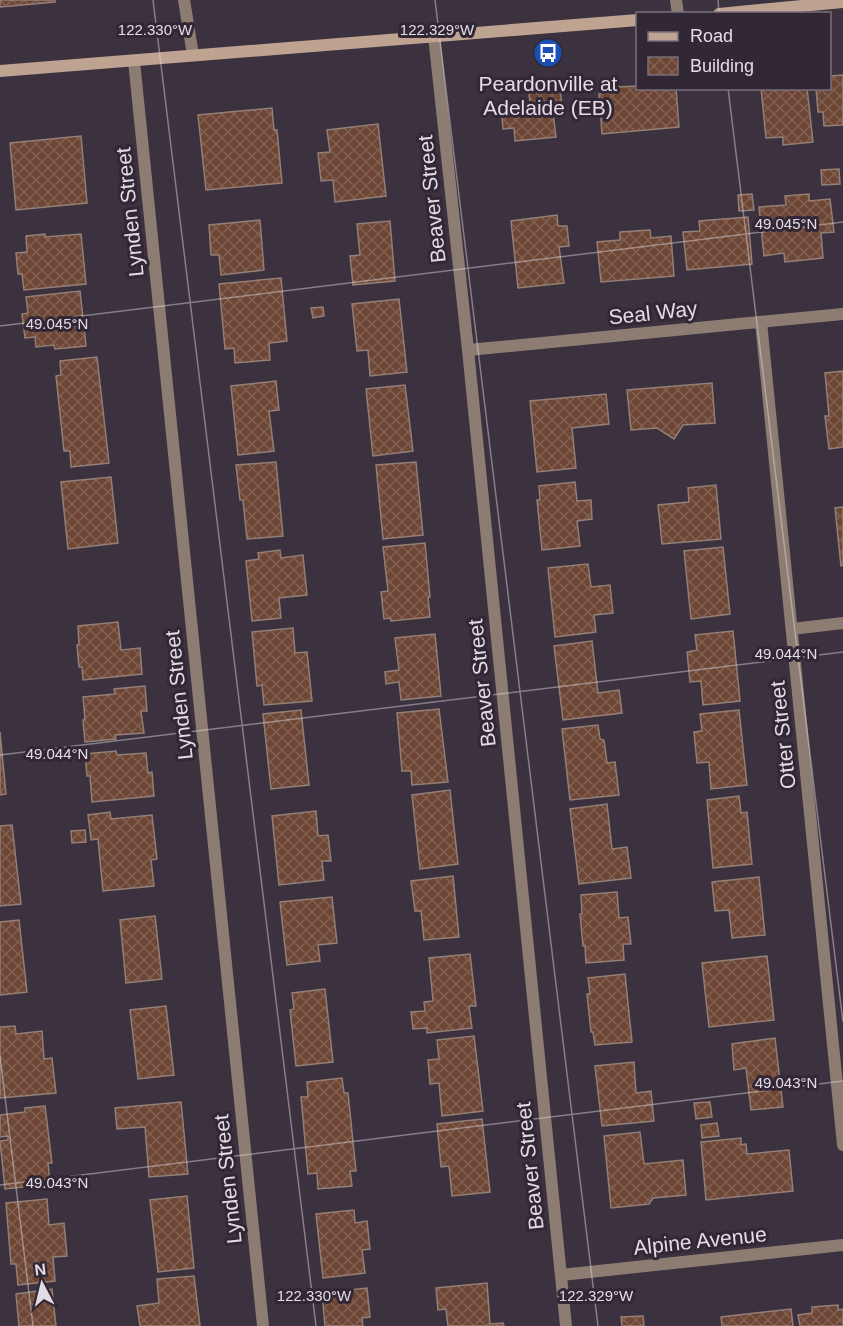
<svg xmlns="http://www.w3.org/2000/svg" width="843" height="1326" font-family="Arial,sans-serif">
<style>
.building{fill:url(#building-cross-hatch);stroke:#937f76;stroke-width:1.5}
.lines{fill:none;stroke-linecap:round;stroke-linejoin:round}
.minor{stroke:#8d7c71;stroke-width:12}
.secondary{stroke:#bfa391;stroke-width:12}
.ticks{fill:none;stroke:#e3dce5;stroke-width:1.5;stroke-opacity:0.45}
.labels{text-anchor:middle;stroke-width:6;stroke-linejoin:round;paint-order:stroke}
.poi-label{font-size:21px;fill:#e3dce5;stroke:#322735}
.street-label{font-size:21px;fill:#e3dce5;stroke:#322735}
.ticks-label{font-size:15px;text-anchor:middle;fill:#e3dce5;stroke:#322735;stroke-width:6;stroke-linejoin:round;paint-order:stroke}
</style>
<defs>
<pattern id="building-cross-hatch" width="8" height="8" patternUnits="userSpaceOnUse" patternTransform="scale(1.5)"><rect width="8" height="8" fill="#6d4635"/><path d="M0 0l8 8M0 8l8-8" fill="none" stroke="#826052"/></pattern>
</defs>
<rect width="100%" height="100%" fill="#3c313f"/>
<path class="building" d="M0 0H55V2L0 7Z
M843 75V125L824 126 823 112H818L816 88H830V76Z
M638 86V88H676L679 127 602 134 599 94 616 92V87Z
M761 88H807L813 142 783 145V137L766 138Z
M560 89 563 113H553L556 137 515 141 514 128 503 129 501 107 530 103 529 93Z
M272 108 274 130H277L282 183 206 190 198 115Z
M378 124 386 196 335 202 333 180 321 181 318 153 330 152 327 130Z
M81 136 87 203 16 210 10 143Z
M839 169 840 184 822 185 821 170Z
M752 194 754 210 739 211 738 195Z
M809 194V201L830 199 834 232 821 233 823 258 785 262 784 253 764 256 759 207 786 205 785 196Z
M557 215 558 226H567L569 246 559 247 564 283 518 288 511 221Z
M748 217 752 264 687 270 683 232 700 231 699 221Z
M260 220 264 270 221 275 219 255H211L209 225Z
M390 221 395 281 353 285 350 256 360 255 357 224Z
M650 230 651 238 671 236 674 276 601 282 597 242 620 240V232Z
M45 234V237L81 234 86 284 24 290 22 274H18L16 253 27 252 26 236Z
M281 278 287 341 269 343 270 360 235 363 234 348 225 349 219 284Z
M80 291 83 318 78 319 79 328 84 327 86 346 55 349 54 345 36 347 35 337 25 338 22 314 28 313 26 297Z
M399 299 407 372 370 376 368 350 357 351 352 304Z
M323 307 324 316 313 318 311 308Z
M97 357 109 463 71 467 70 451H64L56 376 61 375 60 361Z
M843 371V447L829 449 825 416H829L825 373Z
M276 381 279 410 269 411 274 451 238 455 231 386Z
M712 383 715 423 683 425 674 439 657 428 631 430 627 390Z
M405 385 413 451 373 456 366 389Z
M606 394 609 424 572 428 576 468 537 472 530 401Z
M276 462 283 536 247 539 243 500H240L236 465Z
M416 462 423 535 383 539 376 465Z
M111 477 118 543 68 549 61 482Z
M575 482 577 501 591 500 592 519 577 521 580 546 542 550 537 500H540L539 486Z
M716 485 721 539 662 544 658 505 689 502 688 488Z
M843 507V565L841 566 835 508Z
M425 543 430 597H428L430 617 391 621 390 618 384 619 381 592 388 591 383 547Z
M723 547 730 614 691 619 684 551Z
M280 550 281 558 303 555 307 595 279 598 281 618 252 621 246 561 259 559 258 553Z
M588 564 591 587 610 585 613 613 594 615 596 632 555 637 548 568Z
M118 622 121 650 140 648 142 674 83 680 82 667H79L77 645H79L78 626Z
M293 628 295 653 307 652 312 701 264 705 262 685 257 686 252 632Z
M733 631 740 701 703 705 701 681 690 682 687 652 697 650 695 635Z
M435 634 441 696 401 700 399 682 386 684 385 672 399 670 395 638Z
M592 641 598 693 619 690 622 713 563 720 554 646Z
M145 686 147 711H141L144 733 115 735 116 739 85 742 83 720 85 719 83 697 115 694 114 689Z
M439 709 448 782 412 785 411 771H402L397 713Z
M301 710 309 785 271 789 263 714Z
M739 710 747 785 711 789 709 762 697 763 694 732 702 731 700 714Z
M598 725 600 739 604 740 607 763 615 762 619 795 570 800 562 729Z
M0 732 6 794 0 795Z
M116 751 117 755 146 753 148 773 152 772 154 796 92 802 90 776H87L85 754Z
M450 790 458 864 420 869 412 795Z
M739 796 741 813 747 812 752 864 713 868 707 800Z
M607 804 612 849 627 847 631 878 579 884 570 809Z
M316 811 318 836 328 835 331 861H322L324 880 279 885 272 816Z
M110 812 111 819 152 815 157 859 151 860 154 886 103 891 98 839 91 840 88 815Z
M12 825 21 904 0 906V826Z
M85 830 86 842 72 843 71 831Z
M453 876 459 937 424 940 421 911H415L411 881Z
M759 877 765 935 732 938 729 910 715 911 712 882Z
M617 892 619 918 628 917 631 944H623L624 960 586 963 585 946H583L580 914H582L581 895Z
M332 897 337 943 318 945 320 961 287 965 280 902Z
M155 916 162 979 126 983 120 920Z
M19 920 27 992 0 995V922Z
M470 954 476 1006H469L472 1028 427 1033V1028L413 1029 411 1012 425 1011 424 1002 433 1001 429 958Z
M767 956 774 1020 709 1027 702 963Z
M625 974 632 1042 595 1045 593 1032H591L587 994H590L588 978Z
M325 989 333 1062 296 1066 290 1010 294 1009 292 993Z
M166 1006 174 1075 138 1079 130 1010Z
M15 1026 16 1034 42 1031 44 1059 52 1058 56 1093 0 1098V1027Z
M474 1036 483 1111 442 1116 439 1083 430 1084 428 1060 439 1059 437 1040Z
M775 1038 783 1107 751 1110 746 1068 734 1070 732 1044Z
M634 1062 636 1093 651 1091 654 1121 602 1126 595 1066Z
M342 1078 344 1093H348L356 1171H350L352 1186 318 1189 317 1173 308 1174 301 1097H308L307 1082Z
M181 1102 188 1174 149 1177 145 1127 117 1129 115 1108Z
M710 1102 712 1117 696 1119 694 1103Z
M45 1106 52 1163H48L50 1184 5 1189 0 1141 8 1140V1136L0 1137V1115L25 1112V1108Z
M482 1119 490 1192 452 1196 449 1166 441 1167 437 1124Z
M717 1123 719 1136 702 1138 701 1125Z
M640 1132 644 1164 683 1160 686 1195 653 1198 649 1204 611 1208 604 1136Z
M741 1138V1145L746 1144 747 1154 789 1150 793 1191 706 1200 701 1142Z
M187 1196 194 1268 158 1272 150 1200Z
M47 1199 49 1225 64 1223 67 1256 53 1257 55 1281 18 1285 16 1264H11L6 1203Z
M354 1210 355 1223 367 1221 370 1249 362 1250 365 1273 323 1278 316 1214Z
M194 1276 200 1326H140L137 1306 159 1303 157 1279Z
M487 1283 490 1324 503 1323 504 1326H448L446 1309 438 1310 436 1288Z
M367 1288 370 1317 362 1318 363 1326H325L322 1293Z
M52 1289 56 1326H19L16 1294Z
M838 1305V1310L843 1309V1326H800L798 1315 812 1313V1307Z
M791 1309 793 1326H722L721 1317Z
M643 1316 644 1326H622L621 1317Z"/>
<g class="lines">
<path class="minor" d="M184 0 193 55
M676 0 678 14
M434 36 468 350 566 1326
M134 61 263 1326
M761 322 843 1145
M468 350 843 314
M792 629 843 623
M561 1275 843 1245"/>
<path class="secondary" d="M719 14 843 2
M0 71 638 20"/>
</g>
<path class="ticks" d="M153 0 316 1326M435 0 598 1326M718 0 719 14M728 88 843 1022M0 326 843 222M0 755 843 652M0 1056 33 1326M0 1185 843 1081"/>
<defs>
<g id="bus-disc" transform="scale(1.5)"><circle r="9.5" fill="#1a4fb4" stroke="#322735"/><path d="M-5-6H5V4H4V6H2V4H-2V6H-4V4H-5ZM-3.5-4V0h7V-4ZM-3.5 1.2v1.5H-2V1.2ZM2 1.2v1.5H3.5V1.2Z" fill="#fff"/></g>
</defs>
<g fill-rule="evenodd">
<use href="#bus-disc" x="548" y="53"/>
</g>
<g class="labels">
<g class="poi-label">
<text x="548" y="91">Peardonville at<tspan x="548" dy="24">Adelaide (EB)</tspan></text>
</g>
<g class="street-label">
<text transform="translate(432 199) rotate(-96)" y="7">Beaver Street</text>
<text transform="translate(130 212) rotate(-96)" y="7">Lynden Street</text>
<text transform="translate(653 313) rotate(-6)" y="7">Seal Way</text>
<text transform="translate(482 683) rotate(-96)" y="7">Beaver Street</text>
<text transform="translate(179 695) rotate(-96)" y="7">Lynden Street</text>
<text transform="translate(783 735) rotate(-96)" y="7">Otter Street</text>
<text transform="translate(530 1166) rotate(-96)" y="7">Beaver Street</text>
<text transform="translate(228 1179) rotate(-96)" y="7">Lynden Street</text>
<text transform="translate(700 1241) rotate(-6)" y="7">Alpine Avenue</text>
</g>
</g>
<g class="ticks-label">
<text x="155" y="35">122.330°W</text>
<text x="437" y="35">122.329°W</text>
<text x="786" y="229">49.045°N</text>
<text x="57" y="329">49.045°N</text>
<text x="786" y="659">49.044°N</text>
<text x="57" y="759">49.044°N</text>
<text x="786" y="1088">49.043°N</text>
<text x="57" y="1188">49.043°N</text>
<text x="314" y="1301">122.330°W</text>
<text x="596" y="1301">122.329°W</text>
</g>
<rect x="636" y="12" width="195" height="78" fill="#322735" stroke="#796f7b" stroke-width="1.5"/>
<rect x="648" y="32" width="30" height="9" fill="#bfa391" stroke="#796f7b" stroke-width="1.5"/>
<text x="690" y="42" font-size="18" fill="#e3dce5">Road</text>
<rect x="648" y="57" width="30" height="18" fill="url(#building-cross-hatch)" stroke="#796f7b" stroke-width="1.5"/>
<text x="690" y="72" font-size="18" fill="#e3dce5">Building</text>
<g transform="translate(42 1284) rotate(353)" stroke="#322735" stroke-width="4.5" paint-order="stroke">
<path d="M0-4.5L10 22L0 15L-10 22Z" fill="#e3dce5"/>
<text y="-9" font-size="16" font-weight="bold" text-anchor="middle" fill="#e3dce5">N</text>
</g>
</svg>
